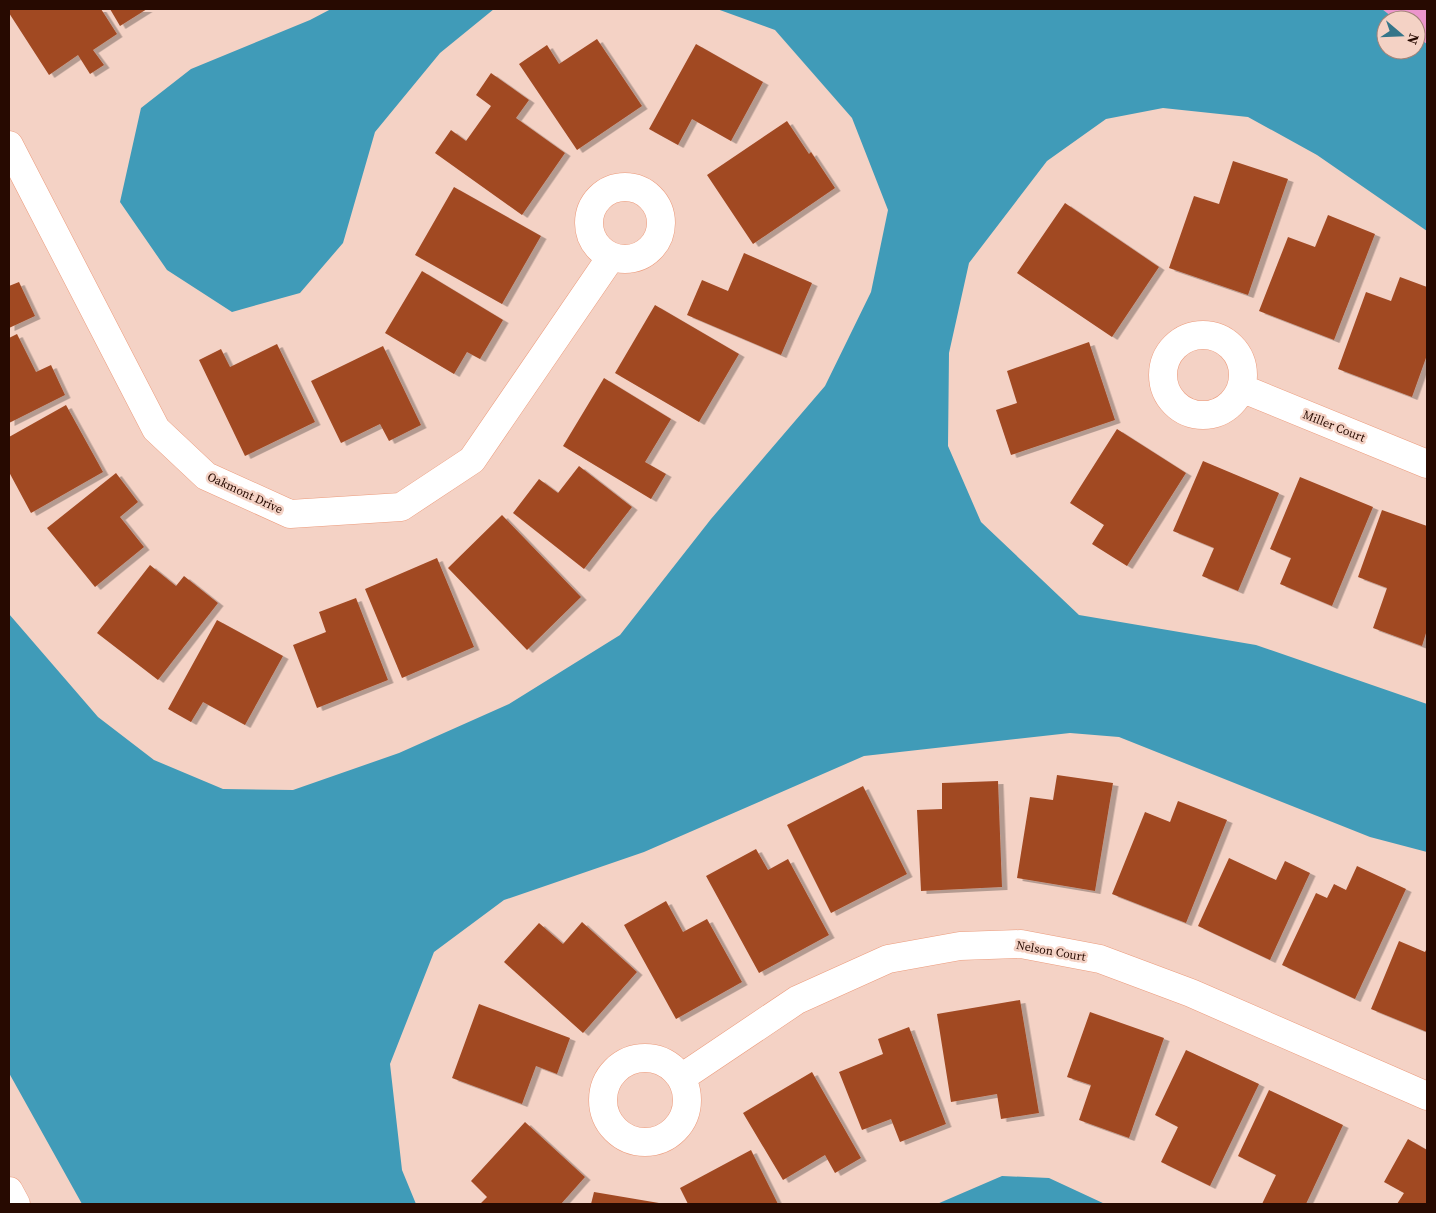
<svg xmlns="http://www.w3.org/2000/svg" width="1436" height="1213" font-family="'Source Serif 4',serif">
<style>
.green{fill:#ec95cc}
.water{fill:#409bb8}
.building{fill:#a14924;filter:url(#shadow)}
.lines{fill:none;stroke-linecap:round;stroke-linejoin:round}
.minor-casing{stroke:#ec9b7c;stroke-width:29}
.major-casing{stroke:#ec9b7c;stroke-width:29}
.minor{stroke:#fff;stroke-width:28}
.major{stroke:#fff;stroke-width:28}
.labels{text-anchor:middle;stroke-width:5;stroke-linejoin:round;paint-order:stroke}
.street-label{font-size:12px;fill:#270a01;stroke:#f4d2c5}
</style>
<defs>
<filter id="shadow"><feDropShadow dx="5.5" dy="3" stdDeviation="0" flood-color="#0004"/></filter>
</defs>
<rect width="100%" height="100%" fill="#f4d2c5"/>
<path class="green" d="M1382 9H1427V44L1416 36V20H1396Z"/>
<path class="water" d="M331 9H494L440 53 375 132 343 243 300 293 232 312 167 270 120 202 141 108 191 69 310 20Z
M717 9H1382L1396 20H1386V50H1416V36L1427 44V231L1317 155 1248 117 1163 108 1106 119 1047 161 969 263 949 353 948 446 981 522 1079 615 1256 645 1427 704V852L1370 837 1119 737 1070 733 864 756 644 852 504 900 434 952 390 1064 402 1170 416 1204H82L9 1073V614L98 717 154 760 223 789 293 790 399 753 509 704 620 635 711 519 825 386 871 292 888 210 852 118 775 30Z
M1002 1176 1049 1178 1105 1204H937Z"/>
<path class="building" d="M9 9H101L117 34 93 50 104 65 90 74 78 55 49 75 9 13Z
M110 9H147L120 26Z
M597 39 642 106 577 150 519 64 547 45 559 64Z
M696 44 763 82 731 141 692 119 678 145 649 129Z
M491 73 529 100 516 118 565 153 522 215 435 153 451 130 466 141 491 106 476 95Z
M787 121 809 154 811 152 835 188 753 244 707 175Z
M1233 161 1288 179 1248 295 1169 268 1194 196 1219 204Z
M454 187 541 236 502 304 415 255Z
M1065 203 1159 267 1112 337 1017 273Z
M1328 215 1375 234 1334 340 1259 311 1288 237 1315 247Z
M744 253 812 283 781 355 687 315 702 280 728 291Z
M422 271 503 320 480 359 467 352 454 374 385 333Z
M1400 277 1427 287V355L1412 397 1338 369 1366 292 1391 301Z
M19 282 35 316 9 328V286Z
M655 305 739 354 699 422 615 373Z
M17 334 36 372 51 365 65 395 9 423V338Z
M1089 342 1115 420 1011 455 996 410 1017 403 1007 371Z
M277 344 315 422 245 456 199 360 221 349 230 367Z
M383 346 421 425 389 441 380 424 341 443 311 381Z
M604 378 671 419 645 462 666 474 651 499 563 446Z
M66 405 103 472 31 513 9 472V437Z
M1117 429 1186 473 1127 566 1092 544 1104 525 1070 503Z
M1203 461 1279 493 1238 591 1202 576 1214 548 1173 531Z
M579 466 632 507 584 569 513 513 539 479 558 493Z
M116 473 138 502 120 517 144 547 95 587 47 528Z
M1300 477 1373 507 1332 606 1280 584 1291 558 1270 549Z
M1382 510 1427 526V630L1422 646 1373 628 1387 588 1358 577Z
M502 515 581 597 527 650 448 568Z
M437 558 474 647 402 678 365 589Z
M150 565 176 586 184 576 218 603 158 680 97 633Z
M356 598 388 680 317 708 293 645 326 632 319 612Z
M217 620 283 656 245 725 203 702 191 722 168 709Z
M1057 775 1113 783 1095 891 1017 878 1030 797 1053 800Z
M998 781 1002 887 921 891 917 810 942 809V783Z
M863 786 907 874 831 913 787 825Z
M1178 801 1227 820 1186 923 1112 894 1145 812 1170 822Z
M756 849 768 870 788 859 829 935 759 973 706 876Z
M1229 858 1276 880 1285 861 1310 873 1270 960 1198 926Z
M1357 866 1406 889 1355 999 1282 965 1316 893 1327 898 1334 884 1346 890Z
M666 901 683 932 707 919 742 982 676 1019 624 925Z
M582 922 637 972 583 1033 504 962 539 923 563 944Z
M1399 941 1425 952 1427 948V1032L1371 1009Z
M1020 1000 1039 1113 1001 1119 997 1094 951 1102 937 1014Z
M479 1004 570 1038 557 1074 536 1066 522 1104 452 1078Z
M1090 1012 1164 1038 1129 1138 1079 1120 1091 1085 1067 1077Z
M909 1027 946 1124 900 1142 891 1119 862 1130 839 1072 883 1054 878 1039Z
M1186 1050 1259 1084 1210 1186 1161 1162 1178 1127 1155 1115Z
M812 1072 861 1158 835 1173 825 1155 783 1180 743 1113Z
M1269 1090 1343 1125 1306 1204H1262L1276 1175 1238 1156Z
M525 1122 585 1177 561 1204H480L487 1197 471 1181Z
M1408 1139 1427 1150V1204H1397L1404 1193 1384 1182Z
M751 1150 778 1204H688L680 1188Z
M594 1192 659 1203V1204H591Z"/>
<g class="lines">
<g class="minor-casing">
<path id="minor" d="M9 145 156 429 206 476 290 514 401 507 472 460 611 257
M589 223a36 36 0 1 1 72 0a36 36 0 1 1-72 0Z
M1163 375a40 40 0 1 1 80 0a40 40 0 1 1-80 0Z
M1241 388 1427 464
M603 1100a42 42 0 1 1 84 0a42 42 0 1 1-84 0Z
M681 1078 797 1000 888 959 960 946 1021 944 1100 959 1191 993 1427 1096"/>
</g>
<g class="major-casing">
<path id="major" d="M9 1191 16 1204"/>
</g>
<use href="#minor" class="minor"/>
<use href="#major" class="major"/>
</g>
<g class="labels">
<g class="street-label">
<text transform="translate(1334 426) rotate(22)" y="4">Miller Court</text>
<text transform="translate(245 493) rotate(25)" y="4">Oakmont Drive</text>
<text transform="translate(1051 951) rotate(10)" y="4">Nelson Court</text>
</g>
</g>
<rect width="1436" height="1213" fill="none" stroke="#270a01" stroke-width="20"/>
<g transform="translate(1401 35) rotate(109)"><circle r="24" fill="#f4d2c5" stroke="#a28277"/>
<path d="M0-4L9 19L0 12L-9 19Z" fill="#357589"/>
<text y="-8" font-size="14" font-weight="bold" text-anchor="middle" fill="#270a01">N</text>
</g>
</svg>
